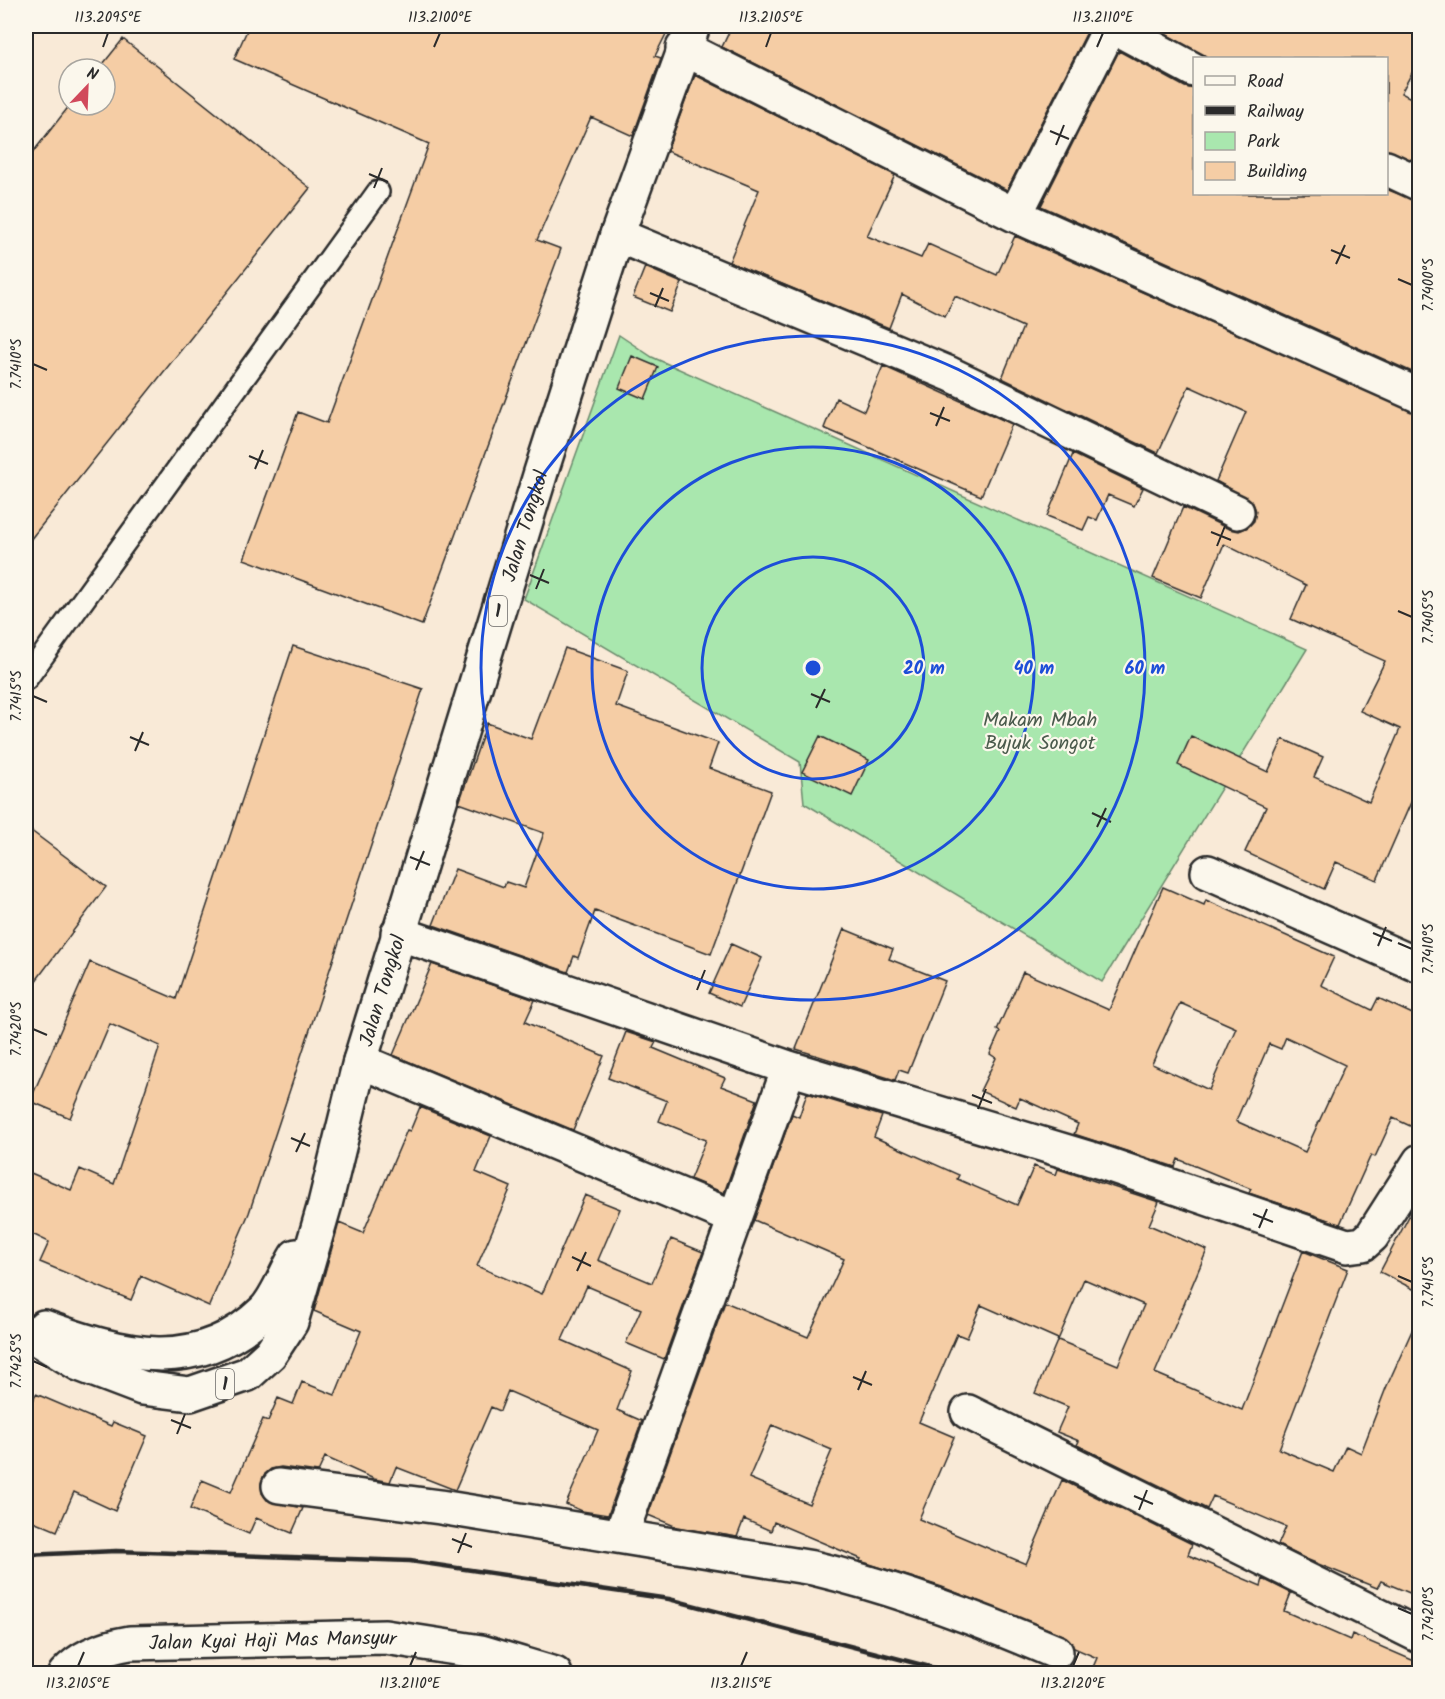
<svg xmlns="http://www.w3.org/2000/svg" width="1445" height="1699" font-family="Kalam,sans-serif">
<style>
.green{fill:#a9e7ae;stroke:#6a896c;stroke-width:1.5}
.building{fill:#f5cda5;stroke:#2b2b2b;stroke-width:1.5;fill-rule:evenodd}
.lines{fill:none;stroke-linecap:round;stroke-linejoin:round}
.service-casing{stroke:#2b2b2b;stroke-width:26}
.minor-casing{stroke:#2b2b2b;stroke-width:38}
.secondary-casing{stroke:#2b2b2b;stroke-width:38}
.trunk-casing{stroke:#2b2b2b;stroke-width:38}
.service{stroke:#fbf7ec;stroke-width:21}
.minor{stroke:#fbf7ec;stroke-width:33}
.secondary{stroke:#fbf7ec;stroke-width:33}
.trunk{stroke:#fbf7ec;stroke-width:33}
.rail{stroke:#2b2b2b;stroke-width:4.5}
.ticks{fill:none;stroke:#2b2b2b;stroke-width:2}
.ring{fill:none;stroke:#1d4ed8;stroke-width:3}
.labels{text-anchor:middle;stroke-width:4.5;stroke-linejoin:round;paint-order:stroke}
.shield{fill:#fbf7ec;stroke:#696865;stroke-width:1.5}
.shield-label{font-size:18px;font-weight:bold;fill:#2b2b2b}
.street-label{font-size:20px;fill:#2b2b2b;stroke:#fbf7ec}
.park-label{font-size:20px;fill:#4a5a4c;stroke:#fbf7ec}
.centre{fill:#1d4ed8;stroke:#fbf7ec;stroke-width:3}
.ring-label{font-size:18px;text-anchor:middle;font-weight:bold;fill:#1d4ed8;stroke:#fbf7ec;stroke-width:4.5;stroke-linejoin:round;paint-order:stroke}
.neatline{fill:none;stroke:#2b2b2b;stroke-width:2}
.ticks-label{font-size:15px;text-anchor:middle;fill:#2b2b2b}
</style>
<rect width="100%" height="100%" fill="#f9ead7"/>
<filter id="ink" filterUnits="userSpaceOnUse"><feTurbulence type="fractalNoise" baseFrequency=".0167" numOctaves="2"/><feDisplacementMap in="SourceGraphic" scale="12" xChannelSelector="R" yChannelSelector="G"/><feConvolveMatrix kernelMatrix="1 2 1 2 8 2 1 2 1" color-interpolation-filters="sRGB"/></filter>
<g filter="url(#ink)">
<path class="green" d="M619 335 652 357 1307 649 1102 982 804 803 800 762 524 599Z"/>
<path class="building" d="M249 26H670L655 56 661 58 633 136 591 117 537 240 561 249 422 625 244 559 298 412 327 423 429 144 234 59Z
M732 26H1090L1007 190 722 47Z
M1151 26H1419V60L1401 93 1419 102V163L1386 150V58H1208Z
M123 39 310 188 26 545V161L70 105H105V69H99Z
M1119 51 1185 87 1194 89V194H1386V189L1419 202V375L1041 206Z
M695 75 895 175 867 236 921 258 928 244 997 275 1015 236 1419 414V784L1377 880 1336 862 1324 889 1245 852 1266 807 1178 765 1191 736 1268 772 1283 739 1323 757 1314 777 1369 802 1400 729 1360 711 1385 661 1291 619 1306 585 1224 544 1201 598 1153 578 1183 507 1229 529 1239 531 1248 527 1254 521 1256 511 1252 501 1216 481 1246 412 1189 386 1158 453 1002 378 1023 327 955 296 945 316 902 294 889 328 729 262 759 190 667 151Z
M645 267 682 283 670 312 633 297Z
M632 356 658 367 645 399 619 388Z
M883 366 1012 424 981 496 824 428 836 398 864 411Z
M1073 454 1143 488 1134 506 1108 495 1097 520 1089 517 1083 530 1047 516Z
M293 646 423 689 249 1213 209 1306 141 1276 131 1300 40 1262 49 1242 26 1231V1171L71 1190 80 1169 114 1184 160 1046 110 1024 70 1118 30 1101 90 962 176 999Z
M565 648 628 671 616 706 718 743 709 768 771 791 711 954 595 911 578 958 574 956 568 972 433 925 455 869 504 887 506 882 524 888 544 833 459 803 487 723 531 739Z
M820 736 869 760 852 796 802 772Z
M26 827 106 887 26 994Z
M1163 887 1204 905 1206 900 1334 957 1321 985 1372 1010 1378 998 1419 1017V1130L1393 1118 1375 1157 1371 1155 1340 1224 1249 1193 1251 1189 1178 1159 1175 1167 1074 1134 1078 1124 1020 1098 1016 1107 980 1091 996 1058 990 1054 1000 1032 997 1030 1023 972 1109 1010ZM1180 1003 1236 1028 1209 1090 1152 1064ZM1286 1037 1345 1065 1305 1152 1236 1121 1269 1044 1281 1049Z
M844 929 893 949 889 959 945 981 908 1073 899 1070 895 1080 796 1049Z
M731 944 762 958 740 1007 709 993Z
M432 964 535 1000 525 1022 604 1056 573 1130 393 1055Z
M626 1032 656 1042 653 1048 725 1078 721 1086 757 1100 724 1193 690 1179 706 1140 659 1121 667 1101 608 1078Z
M807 1093 882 1116 874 1137 959 1175 957 1179 1017 1205 1034 1166 1056 1175 1058 1169 1159 1202 1149 1225 1207 1250 1155 1373 1242 1410 1303 1251 1348 1269 1279 1449 1334 1472 1346 1446 1361 1453 1386 1388 1419 1315V1577L1412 1594 1381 1581 1377 1588 1306 1559 1278 1545 1286 1527 1213 1496 1207 1509 1077 1445 1079 1441 1057 1432 1068 1407 1035 1393 1058 1339 981 1305 967 1338 957 1334 919 1422 954 1437 919 1519 1026 1564 1062 1480 1192 1544 1188 1555 1261 1586 1263 1579 1291 1593 1284 1611 1350 1640 1352 1634 1419 1663V1674H1090L1097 1658 1074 1648 1063 1635 942 1587 860 1561 861 1559 774 1522 771 1531 744 1519 737 1537 677 1527 648 1515 725 1302 808 1337 844 1259 754 1220 792 1114 799 1117ZM1084 1279 1144 1305 1118 1365 1058 1340ZM772 1425 832 1450 809 1504 749 1478Z
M420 1107 491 1136 476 1172 511 1187 477 1266 542 1294 585 1195 620 1209 598 1260 652 1283 671 1239 703 1252 664 1359 626 1343 641 1309 587 1286 562 1340 632 1371 617 1410 642 1421 608 1515 582 1511 566 1504 598 1430 508 1391 500 1411 491 1407 455 1490 396 1467 390 1482 374 1479 325 1457 318 1472 281 1467 271 1469 264 1475 261 1483 262 1493 267 1500 303 1508 292 1533 256 1518 249 1534 190 1509 202 1480 231 1492 263 1419 268 1421 278 1398 293 1404 302 1382 335 1395 361 1331 314 1311 339 1223 363 1233 407 1130 410 1131Z
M1419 1197V1292L1380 1272Z
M36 1394 111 1426 113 1422 147 1436 115 1511 74 1492 57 1531 26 1518V1419Z"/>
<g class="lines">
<g class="service-casing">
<path id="service" d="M26 679 378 192"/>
</g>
<g class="minor-casing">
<path id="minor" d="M1112 26 1194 70
M683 48 1015 215 1420 396
M1386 168 1420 184
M1015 215 1111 26
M617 235 950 374 1237 512
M1208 872 1420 966
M398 933 789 1068 1101 1162 1347 1246 1363 1244 1372 1236 1420 1161
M360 1061 735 1218
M968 1412 1420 1636
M279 1486 440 1507 813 1568C896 1588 977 1618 1056 1652
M621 1535 789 1068"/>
</g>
<g class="secondary-casing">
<g id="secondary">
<path id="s1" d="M65 1674C82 1655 106 1647 130 1643L385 1637 481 1652 555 1674"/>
</g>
</g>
<g class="trunk-casing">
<g id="trunk">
<path d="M44 1327C122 1355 197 1376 264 1311 277 1298 286 1272 296 1256"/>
<path id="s2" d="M26 1332 79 1364 142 1388 190 1394 248 1374 270 1354 291 1322 325 1204 360 1061 541 472 617 235 693 26"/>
</g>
</g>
<use href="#service" class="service"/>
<use href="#minor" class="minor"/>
<use href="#secondary" class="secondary"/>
<use href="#trunk" class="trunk"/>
<path class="rail" d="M26 1555 116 1551 410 1561 669 1599 957 1674"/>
</g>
</g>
<path class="ticks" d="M103 47 108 33M434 47 440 33M766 47 771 33M1097 47 1103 33M1050 131 1069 139M1056 145 1064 125M369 174 388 182M374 188 382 168M1331 250 1350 258M1336 264 1345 245M1398 279 1412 285M650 293 669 301M655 307 663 288M33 364 47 370M930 413 950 421M936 426 944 407M249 456 268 464M255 469 263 450M1211 532 1231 540M1217 546 1225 526M530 575 549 583M536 589 544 569M1398 611 1412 617M811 694 830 702M33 696 47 702M816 708 825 689M130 737 149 745M135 751 143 732M1092 813 1111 822M1097 827 1106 808M410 857 430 865M416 870 424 851M1373 933 1392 941M1398 943 1412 949M1378 946 1386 927M691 976 711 984M697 990 705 970M33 1029 47 1035M972 1095 992 1103M978 1109 986 1089M291 1138 310 1146M296 1152 305 1133M1253 1214 1273 1222M1259 1228 1267 1209M572 1257 591 1266M577 1271 586 1252M1398 1276 1412 1282M33 1361 47 1367M853 1377 872 1385M858 1390 866 1371M171 1420 191 1428M177 1434 185 1414M1134 1496 1153 1504M1139 1510 1147 1490M452 1539 472 1547M458 1553 466 1533M1398 1608 1412 1614M78 1666 84 1652M410 1666 416 1652M741 1666 747 1652M1073 1666 1079 1652"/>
<g class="ring">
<circle cx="813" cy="668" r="111"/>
<circle cx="813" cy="668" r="221"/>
<circle cx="813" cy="668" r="332"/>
</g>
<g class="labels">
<g class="shield">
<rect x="489" y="596" width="18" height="30" rx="4.5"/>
<rect x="216" y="1369" width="18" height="30" rx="4.5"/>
</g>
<g class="shield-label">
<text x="498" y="617">1</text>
<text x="225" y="1390">1</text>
</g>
<g class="street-label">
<text dy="7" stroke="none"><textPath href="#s2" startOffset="1137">Jalan Tongkol</textPath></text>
<text dy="7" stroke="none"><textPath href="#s2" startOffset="651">Jalan Tongkol</textPath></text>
<text dy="7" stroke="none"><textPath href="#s1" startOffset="216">Jalan Kyai Haji Mas Mansyur</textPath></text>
</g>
<g class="park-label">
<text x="1040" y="726">Makam Mbah<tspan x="1040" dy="23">Bujuk Songot</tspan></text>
</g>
</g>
<circle cx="813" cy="668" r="9" class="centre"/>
<g class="ring-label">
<text x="924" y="674">20 m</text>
<text x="1034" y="674">40 m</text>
<text x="1145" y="674">60 m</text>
</g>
<rect width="1445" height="1699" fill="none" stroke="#fbf7ec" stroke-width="66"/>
<rect x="1193" y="57" width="195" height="138" fill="#fbf7ec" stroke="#a8a59f" stroke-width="1.5"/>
<rect x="1205" y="76" width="30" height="9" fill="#fbf7ec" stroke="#a8a59f" stroke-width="1.5"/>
<text x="1247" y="87" font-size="18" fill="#2b2b2b">Road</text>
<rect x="1205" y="106" width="30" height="9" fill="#2b2b2b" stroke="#a8a59f" stroke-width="1.5"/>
<text x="1247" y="117" font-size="18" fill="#2b2b2b">Railway</text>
<rect x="1205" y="132" width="30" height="18" fill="#a9e7ae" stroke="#a8a59f" stroke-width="1.5"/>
<text x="1247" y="147" font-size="18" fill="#2b2b2b">Park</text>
<rect x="1205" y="162" width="30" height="18" fill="#f5cda5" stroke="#a8a59f" stroke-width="1.5"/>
<text x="1247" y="177" font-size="18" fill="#2b2b2b">Building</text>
<g transform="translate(87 87) rotate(23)"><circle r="28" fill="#fbf7ec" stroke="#a8a59f" stroke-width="1.5"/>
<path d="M0-4.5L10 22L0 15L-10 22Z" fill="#d1495b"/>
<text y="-9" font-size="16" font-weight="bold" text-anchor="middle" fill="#2b2b2b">N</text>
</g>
<rect x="33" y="33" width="1379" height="1633" class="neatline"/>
<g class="ticks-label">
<text x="108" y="22">113.2095°E</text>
<text x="440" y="22">113.2100°E</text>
<text x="771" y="22">113.2105°E</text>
<text x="1103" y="22">113.2110°E</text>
<text transform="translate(1428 285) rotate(-90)" y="5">7.7400°S</text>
<text transform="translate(16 364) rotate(-90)" y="5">7.7410°S</text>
<text transform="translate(1428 617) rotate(-90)" y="5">7.7405°S</text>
<text transform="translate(16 696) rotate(-90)" y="5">7.7415°S</text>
<text transform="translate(1428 949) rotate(-90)" y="5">7.7410°S</text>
<text transform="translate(16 1029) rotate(-90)" y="5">7.7420°S</text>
<text transform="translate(1428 1282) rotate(-90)" y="5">7.7415°S</text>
<text transform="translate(16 1361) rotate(-90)" y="5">7.7425°S</text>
<text transform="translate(1428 1614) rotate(-90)" y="5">7.7420°S</text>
<text x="78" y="1688">113.2105°E</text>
<text x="410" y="1688">113.2110°E</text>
<text x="741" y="1688">113.2115°E</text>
<text x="1073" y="1688">113.2120°E</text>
</g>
</svg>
